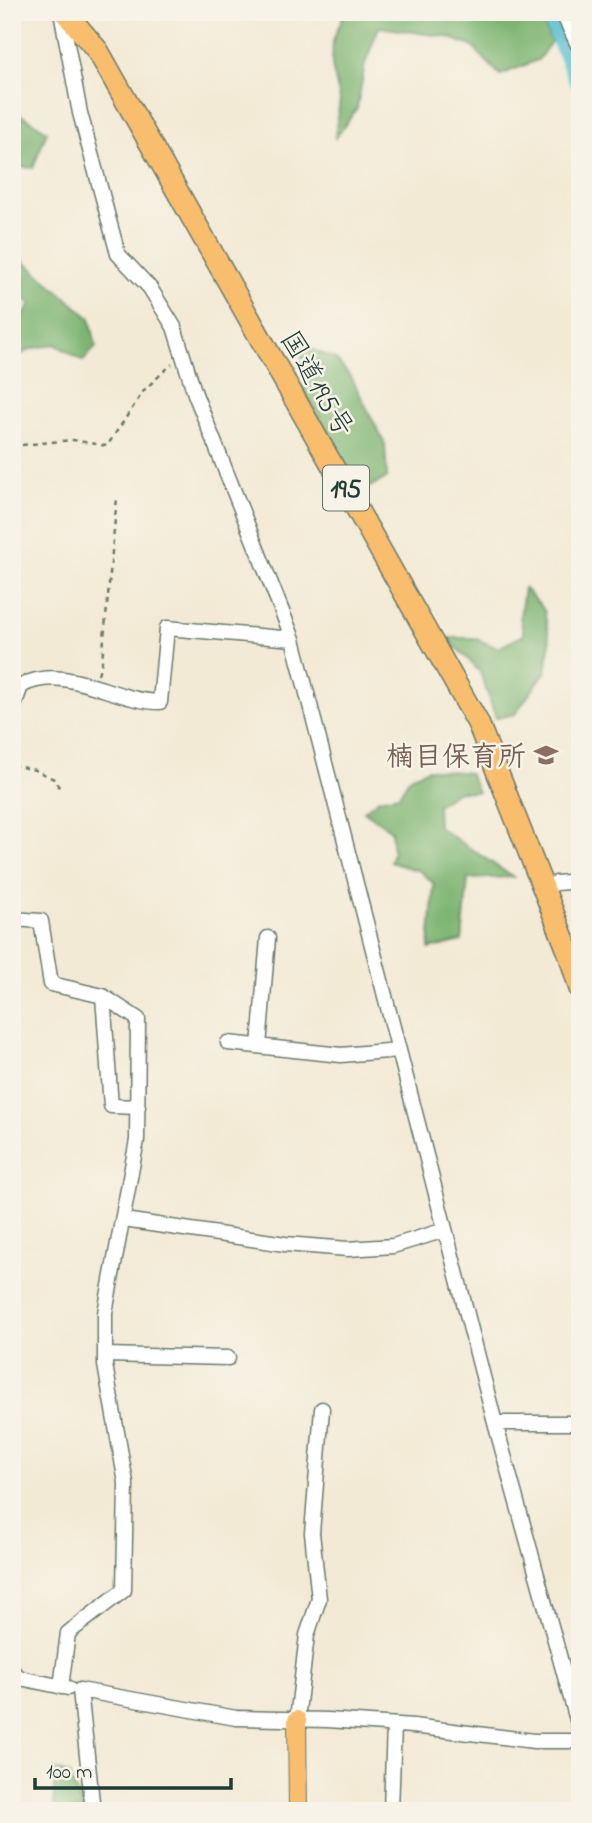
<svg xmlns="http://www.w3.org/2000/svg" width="592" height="1823" font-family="'Indie Flower','Klee One',sans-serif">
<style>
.forest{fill:#7eb572;stroke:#4e7953;stroke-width:2}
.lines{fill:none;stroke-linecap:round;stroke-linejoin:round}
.river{stroke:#52bcce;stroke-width:23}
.minor-casing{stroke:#697a6c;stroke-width:17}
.major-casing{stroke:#697a6c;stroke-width:20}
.highway-casing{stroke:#697a6c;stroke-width:24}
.path{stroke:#697a6c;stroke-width:2.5;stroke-dasharray:5 5;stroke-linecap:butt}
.minor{stroke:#fff;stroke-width:14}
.major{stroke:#f9be6d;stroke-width:18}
.highway{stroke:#f9be6d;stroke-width:21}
.labels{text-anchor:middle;stroke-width:5;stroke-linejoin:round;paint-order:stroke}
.shield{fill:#f7f3e8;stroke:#60746a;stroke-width:2}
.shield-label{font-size:26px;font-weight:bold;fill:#1f3d34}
.street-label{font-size:28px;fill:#1f3d34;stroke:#f7f3e8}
.education-label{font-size:28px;font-weight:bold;fill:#785e54;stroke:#f7f3e8;text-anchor:end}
</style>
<rect width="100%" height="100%" fill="#f7f3e8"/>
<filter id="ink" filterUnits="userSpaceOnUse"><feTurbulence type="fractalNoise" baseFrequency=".0143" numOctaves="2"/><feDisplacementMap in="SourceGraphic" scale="14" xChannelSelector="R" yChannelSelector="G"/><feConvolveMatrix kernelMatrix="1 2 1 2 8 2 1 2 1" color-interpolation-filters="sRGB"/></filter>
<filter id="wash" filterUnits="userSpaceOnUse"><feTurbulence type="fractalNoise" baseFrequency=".00686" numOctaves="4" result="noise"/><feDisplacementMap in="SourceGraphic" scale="28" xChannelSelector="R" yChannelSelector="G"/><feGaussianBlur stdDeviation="1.57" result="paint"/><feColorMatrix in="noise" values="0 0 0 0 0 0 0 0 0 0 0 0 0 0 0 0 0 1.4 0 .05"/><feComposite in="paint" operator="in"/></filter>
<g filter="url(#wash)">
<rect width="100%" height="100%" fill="#f3ead5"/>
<path class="forest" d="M345 12H538L551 42 538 60 500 75 472 46 448 37 379 27 365 64 357 108 335 139 340 100 332 66 333 40Z
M12 114 23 116 47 131 33 168 12 166Z
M12 251 90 318 96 347 83 361 55 344 31 349 12 360V324L21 320 31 304 12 289Z
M291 340 335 359 351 377 385 444 387 478 360 492 303 389 306 363Z
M524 588 544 610 550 642 546 671 515 714 496 718 480 672 448 638H474L498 648 524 635 520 617Z
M428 769 469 773 478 792 458 791 437 805 438 827 513 877 468 879 462 941 429 949 434 884 420 871 390 862 393 852 391 830 364 811 379 799 399 795 410 777Z
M54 1769 69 1775 84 1811H54Z"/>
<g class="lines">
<path class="river" d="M551 12 580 79"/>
</g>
</g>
<g filter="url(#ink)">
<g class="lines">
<g class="minor-casing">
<path id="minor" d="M61 12 80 113 118 254 150 288 174 327 195 394 293 639 495 1423 580 1731
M562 12 580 49
M12 711 21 686C64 662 115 702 160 702L167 628 293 639
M544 888 556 883 580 881
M12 919 41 921 51 984 103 996 138 1019 137 1140 105 1313V1365L126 1483 124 1590 68 1633 61 1687
M103 996 111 1106 138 1107
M228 1043 341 1055 398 1050
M259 1046 268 938
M124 1220 285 1244 348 1249 393 1246 445 1230
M105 1355 228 1358
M495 1423H580
M12 1671 20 1678 68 1688
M297 1720 307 1635 319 1599 312 1533 322 1409
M93 1811 80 1690 236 1718 328 1720 413 1726 534 1741H580
M391 1811 394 1725"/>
</g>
<g class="major-casing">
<path id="major" d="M297 1720 298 1811"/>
</g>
<g class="highway-casing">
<path id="highway" d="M65 12 98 51 478 723 569 953 580 989"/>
</g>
<path class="path" d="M12 446 73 440 107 446 145 389 172 364
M98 674 102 661 117 497
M12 765 35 770 56 780 60 790"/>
<use href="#minor" class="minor"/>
<use href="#major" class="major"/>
<use href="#highway" class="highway"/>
</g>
</g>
<defs>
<g id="school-bare" transform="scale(1.89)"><path d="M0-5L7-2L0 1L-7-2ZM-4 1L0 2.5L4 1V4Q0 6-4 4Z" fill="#8d6e63" stroke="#f7f3e8" stroke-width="2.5" paint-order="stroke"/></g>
</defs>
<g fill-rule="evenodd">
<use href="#school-bare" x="546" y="755"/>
</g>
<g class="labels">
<rect class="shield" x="323" y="465.5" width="46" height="45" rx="5"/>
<g class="shield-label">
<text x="346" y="497">195</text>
</g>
<g class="street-label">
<text transform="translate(318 383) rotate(60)" y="10">国道195号</text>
</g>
<g class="education-label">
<text x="526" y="765">楠目保育所</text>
</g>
</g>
<rect width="592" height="1823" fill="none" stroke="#f7f3e8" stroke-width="42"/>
<path d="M35 1778v10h196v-10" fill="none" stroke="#1f3d34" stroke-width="3.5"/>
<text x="46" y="1778" font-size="21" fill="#1f3d34" stroke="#f7f3e8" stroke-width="5" paint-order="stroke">100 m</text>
</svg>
